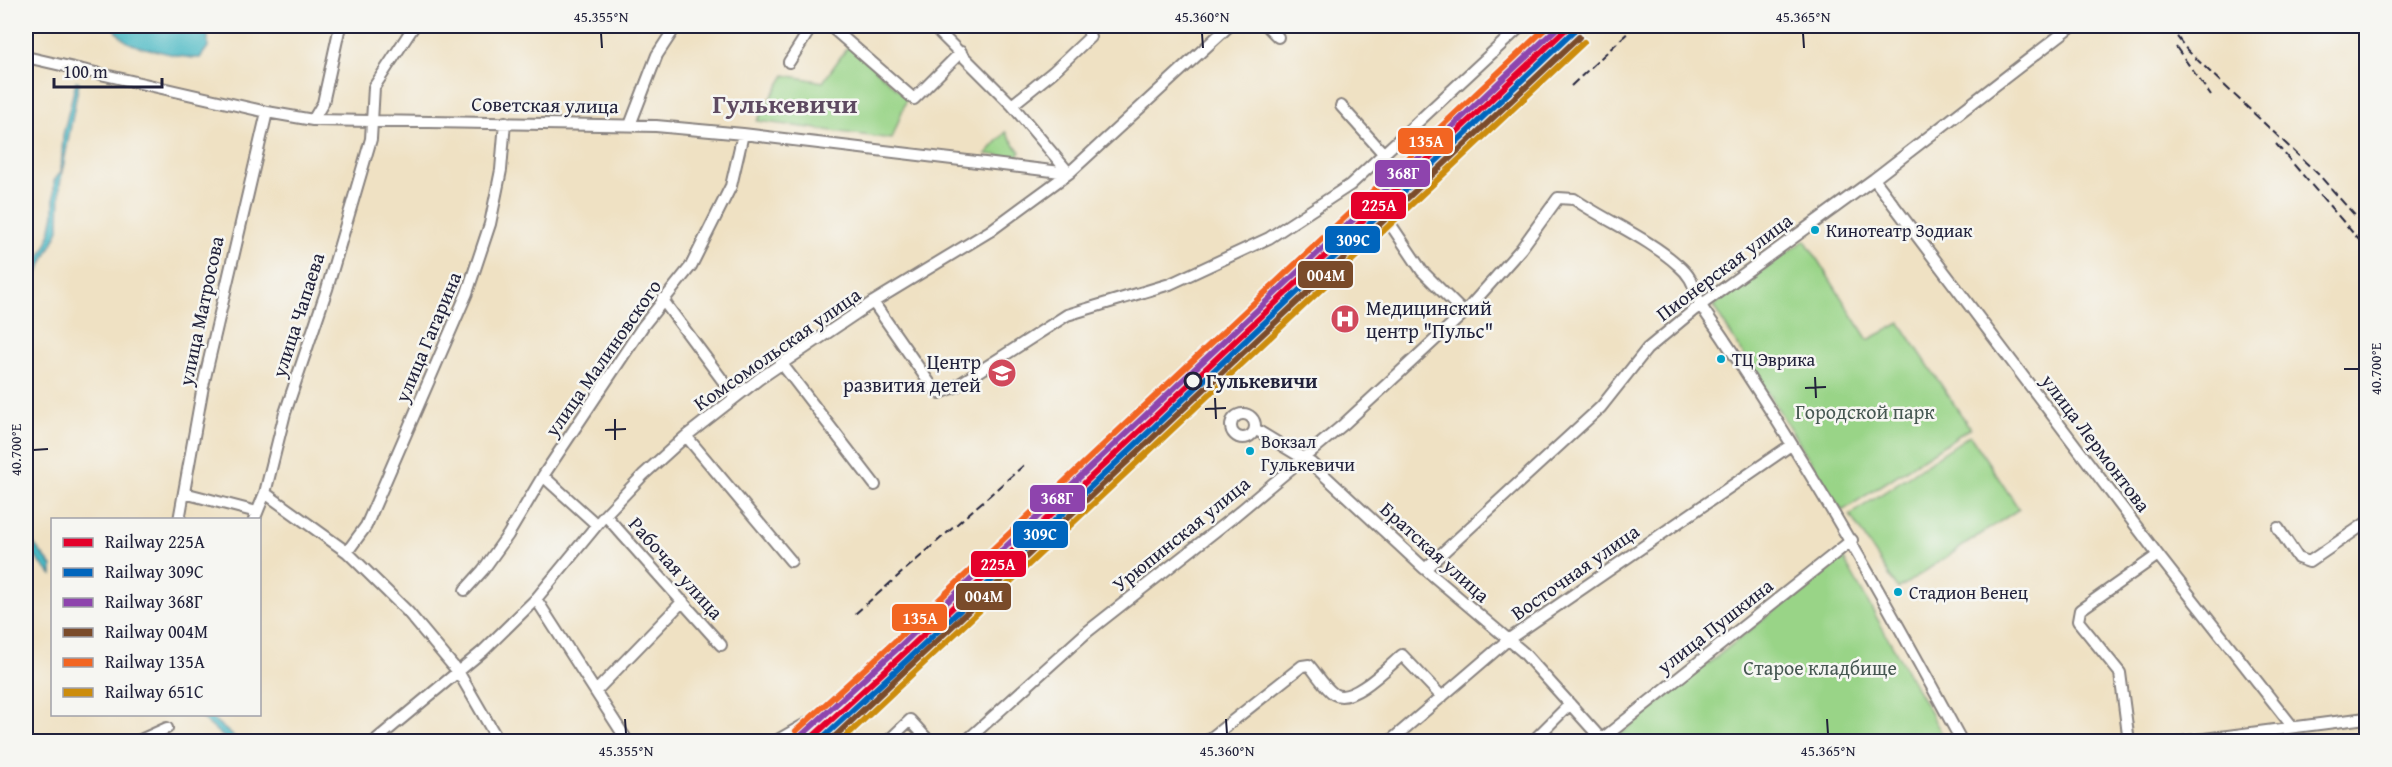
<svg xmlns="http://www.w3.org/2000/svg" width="2392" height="767" font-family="'Gentium Book Plus',serif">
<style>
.green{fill:#99d487;stroke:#5e7b61;stroke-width:1.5}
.water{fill:#4bb9c4;stroke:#366e80;stroke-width:1.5}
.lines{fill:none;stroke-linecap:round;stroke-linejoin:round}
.minor-casing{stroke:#88827f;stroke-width:14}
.minor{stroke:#fff;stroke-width:10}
.rail{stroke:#22223b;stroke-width:2;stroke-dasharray:9 4.5;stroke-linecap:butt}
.rail-1-casing{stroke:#f6f6f2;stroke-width:10}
.rail-2-casing{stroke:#f6f6f2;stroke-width:10}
.rail-3-casing{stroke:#f6f6f2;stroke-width:10}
.rail-4-casing{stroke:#f6f6f2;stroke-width:10}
.rail-5-casing{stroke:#f6f6f2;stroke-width:10}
.rail-6-casing{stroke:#f6f6f2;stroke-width:10}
.rail-1{stroke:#e4002b;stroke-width:6}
.rail-2{stroke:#0065bd;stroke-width:6}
.rail-3{stroke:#8e44ad;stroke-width:6}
.rail-4{stroke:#7a4b2a;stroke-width:6}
.rail-5{stroke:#f26522;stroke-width:6}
.rail-6{stroke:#cc8c0c;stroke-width:6}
.ticks{fill:none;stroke:#22223b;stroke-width:2}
.bus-dot{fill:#02a2c7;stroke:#f6f6f2;stroke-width:2}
.stop-dot{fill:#f6f6f2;stroke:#22223b;stroke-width:3}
.labels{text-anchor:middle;stroke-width:5;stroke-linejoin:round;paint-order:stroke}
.bus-label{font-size:18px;fill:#22223b;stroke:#f6f6f2;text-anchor:start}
.street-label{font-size:20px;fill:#22223b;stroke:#f6f6f2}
.poi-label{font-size:20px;fill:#22223b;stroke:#f6f6f2;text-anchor:start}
.stop-label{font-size:20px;font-weight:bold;fill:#22223b;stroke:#f6f6f2;text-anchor:start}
.park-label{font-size:20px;fill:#465752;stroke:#f6f6f2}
.district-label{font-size:26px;font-weight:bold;fill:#5e4a61;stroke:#f6f6f2}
.line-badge{stroke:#f6f6f2;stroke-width:2}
.badge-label{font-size:16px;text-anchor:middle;font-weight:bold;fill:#fff}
.neatline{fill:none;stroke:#22223b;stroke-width:2}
.ticks-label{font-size:15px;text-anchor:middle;fill:#22223b}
</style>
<rect width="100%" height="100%" fill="#f6f6f2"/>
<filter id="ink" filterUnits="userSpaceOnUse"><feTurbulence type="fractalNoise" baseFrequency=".0167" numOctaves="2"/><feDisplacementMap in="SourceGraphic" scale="12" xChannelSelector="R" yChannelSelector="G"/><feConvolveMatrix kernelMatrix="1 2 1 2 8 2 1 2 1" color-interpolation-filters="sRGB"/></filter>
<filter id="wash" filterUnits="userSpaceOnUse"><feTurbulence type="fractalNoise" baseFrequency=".008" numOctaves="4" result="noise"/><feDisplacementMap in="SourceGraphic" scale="24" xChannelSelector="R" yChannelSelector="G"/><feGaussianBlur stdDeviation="1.35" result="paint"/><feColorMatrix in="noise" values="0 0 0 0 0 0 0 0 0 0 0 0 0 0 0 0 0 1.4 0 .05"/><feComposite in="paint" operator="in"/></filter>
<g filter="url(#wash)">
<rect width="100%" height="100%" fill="#efe1c3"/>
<path class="green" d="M849 45 907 98 892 139 757 121 785 75 823 82Z
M1006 132 1020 152 1017 158 986 154Z
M1805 240 1868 340 1900 323 1970 428 1842 511 1713 306Z
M1970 435 2019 509 1898 589 1850 515Z
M1842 556 1946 741H1612Z"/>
<path class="water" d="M114 26H208V47L200 58C186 59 176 55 162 52 144 47 122 47 114 26Z
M76 81 79 82 60 184 59 230 26 296V283L48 242 54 214V181L61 172 63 135Z
M26 522 33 543 52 566V575C34 557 25 549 26 522Z
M198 715H208L239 741H228Z"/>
</g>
<g filter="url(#ink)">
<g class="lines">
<g class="minor-casing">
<path id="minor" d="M830 26 914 99 961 52
M933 26 1012 105 1069 173
M1267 26 1278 37
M26 57 267 112 313 120 656 126 743 134 1069 173
M789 62 812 26
M1012 105 1053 72 1090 37 1087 26
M1341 106 1383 153
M313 120 323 103 340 26
M630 125 657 55 676 26
M1874 179 2158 555 2292 726
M1391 225 1422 271 1464 313
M662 299 735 397
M873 302 933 388 940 393 955 387 1067 315 1170 284 1269 238 1350 185 1521 26
M782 364 875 485
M1231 426a12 12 0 1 1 24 0a12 12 0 1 1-24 0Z
M1255 429 1311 463 1425 569 1523 652 1604 742
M686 436 791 561
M543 476 597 525
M184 493 257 512
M265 493 347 552 408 612 459 673 499 742
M605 515 721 645
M179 520 203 386 267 112
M254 520 265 493 285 413 327 289 371 139 374 87 414 26
M2278 528 2298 558 2309 562 2366 523
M347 552 366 526 467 293 490 224 501 170 505 122
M1425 569 1601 407 1647 349 1694 310 1874 179 2072 26
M465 590 483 570 508 535 543 476 643 326 691 266 731 186 743 134
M536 599 628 742
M596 691 683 601
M377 739 483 651 536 599 605 515 643 475 686 436 759 379 873 302 990 231 1069 173 1229 26
M1602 739 1852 540
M136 742 167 728
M774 742 823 714
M887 742 910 720 930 742
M965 742 1087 632 1232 518 1344 424 1464 313 1521 249 1558 198 1574 199C1608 222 1648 238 1678 265 1696 280 1693 291 1702 307 1709 319 1718 330 1725 341 1812 470 1888 605 1962 742
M1206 742 1302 666 1309 665C1316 673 1325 688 1334 694 1352 705 1389 666 1402 655L1442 697
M1389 742 1509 639 1791 445
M1532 742 1570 704
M2129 742 2120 673 2078 621 2080 610 2158 555
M2181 742 2366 718"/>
</g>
<use href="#minor" class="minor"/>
<path class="rail" d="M2169 26 2187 50 2320 176 2366 228
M2176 47 2211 96
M1571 86 1635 26
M2276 144 2366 248
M855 614 1024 465"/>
<g class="rail-1-casing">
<path id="rail-1" d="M807 742 901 656 1569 26"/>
</g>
<g class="rail-2-casing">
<path id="rail-2" d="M818 742 906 661 1574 31"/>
</g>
<g class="rail-3-casing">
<path id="rail-3" d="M801 736 896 650 1559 26"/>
</g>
<g class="rail-4-casing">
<path id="rail-4" d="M829 742 1579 37"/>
</g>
<g class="rail-5-casing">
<path id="rail-5" d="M796 731 891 645 1548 26"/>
</g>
<g class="rail-6-casing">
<path id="rail-6" d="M840 742 1584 42"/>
</g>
<use href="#rail-1" class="rail-1"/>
<use href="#rail-2" class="rail-2"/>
<use href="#rail-3" class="rail-3"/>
<use href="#rail-4" class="rail-4"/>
<use href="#rail-5" class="rail-5"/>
<use href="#rail-6" class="rail-6"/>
</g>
</g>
<path class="ticks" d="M601 33 602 48M1202 33 1203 48M1803 33 1804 48M2344 369H2359M1815 377 1816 398M1805 388 1826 387M1215 398 1216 419M1205 409 1226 408M615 419V440M605 430 626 429M33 450 48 449M625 719 626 734M1226 719 1227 734M1827 719 1828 734"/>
<defs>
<g id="hospital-disc" transform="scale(1.5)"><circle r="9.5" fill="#d1495b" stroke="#f6f6f2"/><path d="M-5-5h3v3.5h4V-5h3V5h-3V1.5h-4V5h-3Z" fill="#fff"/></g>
<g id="university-disc" transform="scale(1.5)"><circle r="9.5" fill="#d1495b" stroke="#f6f6f2"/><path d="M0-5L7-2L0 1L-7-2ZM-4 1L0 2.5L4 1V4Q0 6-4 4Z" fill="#fff"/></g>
</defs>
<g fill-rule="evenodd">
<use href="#hospital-disc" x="1345" y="319"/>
<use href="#university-disc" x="1002" y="373"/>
</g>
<g class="bus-dot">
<circle cx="1815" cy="230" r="5"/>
<circle cx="1721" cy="359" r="5"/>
<circle cx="1250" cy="451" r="5"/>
<circle cx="1898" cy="592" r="5"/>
</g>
<circle class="stop-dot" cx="1193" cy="381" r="8"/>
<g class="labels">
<g class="bus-label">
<text x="1826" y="237">Кинотеатр Зодиак</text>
<text x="1732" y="366">ТЦ Эврика</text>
<text x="1261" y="448">Вокзал<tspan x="1261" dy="23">Гулькевичи</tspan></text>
<text x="1909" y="599">Стадион Венец</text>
</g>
<g class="street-label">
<text transform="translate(545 105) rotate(1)" y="7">Советская улица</text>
<text transform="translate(1724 267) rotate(-37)" y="7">Пионерская улица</text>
<text transform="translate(201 311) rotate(-78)" y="7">улица Матросова</text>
<text transform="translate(298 315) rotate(-72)" y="7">улица Чапаева</text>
<text transform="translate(428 337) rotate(-67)" y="7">улица Гагарина</text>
<text transform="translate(777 349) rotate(-35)" y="7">Комсомольская улица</text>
<text transform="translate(603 358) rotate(-55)" y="7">улица Малиновского</text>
<text transform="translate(2096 443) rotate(53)" y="7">улица Лермонтова</text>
<text transform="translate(1181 534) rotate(-39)" y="7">Урюпинская улица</text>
<text transform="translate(1435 552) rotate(42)" y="7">Братская улица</text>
<text transform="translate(676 568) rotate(48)" y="7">Рабочая улица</text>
<text transform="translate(1575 572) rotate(-35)" y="7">Восточная улица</text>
<text transform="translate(1715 626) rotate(-38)" y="7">улица Пушкина</text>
</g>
<g class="poi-label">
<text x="1366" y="315">Медицинский<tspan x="1366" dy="23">центр "Пульс"</tspan></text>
<text x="981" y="369" text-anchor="end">Центр<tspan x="981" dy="23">развития детей</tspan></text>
</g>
<g class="stop-label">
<text x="1206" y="388">Гулькевичи</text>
</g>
<g class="park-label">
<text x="1865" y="419">Городской парк</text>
<text x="1820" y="675">Старое кладбище</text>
</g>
<g class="district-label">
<text x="785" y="113">Гулькевичи</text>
</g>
</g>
<g class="line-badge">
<rect x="1397" y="127" width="57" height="28" rx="6" fill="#f26522"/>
<rect x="1374" y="159" width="57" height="29" rx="6" fill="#8e44ad"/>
<rect x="1350" y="191" width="57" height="29" rx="6" fill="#e4002b"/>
<rect x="1324" y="225" width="57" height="29" rx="6" fill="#0065bd"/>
<rect x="1297" y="260" width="57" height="29" rx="6" fill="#7a4b2a"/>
<rect x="1029" y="484" width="57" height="29" rx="6" fill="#8e44ad"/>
<rect x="1012" y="520" width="57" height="29" rx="6" fill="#0065bd"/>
<rect x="970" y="550" width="57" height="28" rx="6" fill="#e4002b"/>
<rect x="955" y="582" width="57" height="29" rx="6" fill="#7a4b2a"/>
<rect x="891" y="603" width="57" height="29" rx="6" fill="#f26522"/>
</g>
<g class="badge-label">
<text x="1426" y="147">135А</text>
<text x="1403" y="179">368Г</text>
<text x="1379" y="211">225А</text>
<text x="1353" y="246">309С</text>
<text x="1326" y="281">004М</text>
<text x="1057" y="504">368Г</text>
<text x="1040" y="540">309С</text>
<text x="998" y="570">225А</text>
<text x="984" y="602">004М</text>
<text x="920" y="624">135А</text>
</g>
<rect width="2392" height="767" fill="none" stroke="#f6f6f2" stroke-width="66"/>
<rect x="51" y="518" width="210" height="198" fill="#f6f6f2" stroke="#a1a1a9" stroke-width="1.5"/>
<rect x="63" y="538" width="30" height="9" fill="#e4002b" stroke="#a1a1a9" stroke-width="1.5"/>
<text x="105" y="548" font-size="18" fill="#22223b">Railway 225А</text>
<rect x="63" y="568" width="30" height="9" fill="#0065bd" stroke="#a1a1a9" stroke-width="1.5"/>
<text x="105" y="578" font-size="18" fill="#22223b">Railway 309С</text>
<rect x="63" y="598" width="30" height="9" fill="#8e44ad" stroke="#a1a1a9" stroke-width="1.5"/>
<text x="105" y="608" font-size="18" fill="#22223b">Railway 368Г</text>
<rect x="63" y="628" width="30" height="9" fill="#7a4b2a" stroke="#a1a1a9" stroke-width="1.5"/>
<text x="105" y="638" font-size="18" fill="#22223b">Railway 004М</text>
<rect x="63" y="658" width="30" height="9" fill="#f26522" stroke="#a1a1a9" stroke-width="1.5"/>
<text x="105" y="668" font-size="18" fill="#22223b">Railway 135А</text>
<rect x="63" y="688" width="30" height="9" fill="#cc8c0c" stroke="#a1a1a9" stroke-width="1.5"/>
<text x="105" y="698" font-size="18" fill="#22223b">Railway 651С</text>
<path d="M54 78v9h108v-9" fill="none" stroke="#22223b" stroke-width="3"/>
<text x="63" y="78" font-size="18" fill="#22223b" stroke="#f6f6f2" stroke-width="4.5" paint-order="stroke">100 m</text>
<rect x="33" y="33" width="2326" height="701" class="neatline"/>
<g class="ticks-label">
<text x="601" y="22">45.355°N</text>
<text x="1202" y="22">45.360°N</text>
<text x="1803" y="22">45.365°N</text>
<text transform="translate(2376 369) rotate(-90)" y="5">40.700°E</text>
<text transform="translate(16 450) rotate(-90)" y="5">40.700°E</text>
<text x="626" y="756">45.355°N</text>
<text x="1227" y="756">45.360°N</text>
<text x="1828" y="756">45.365°N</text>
</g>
</svg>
